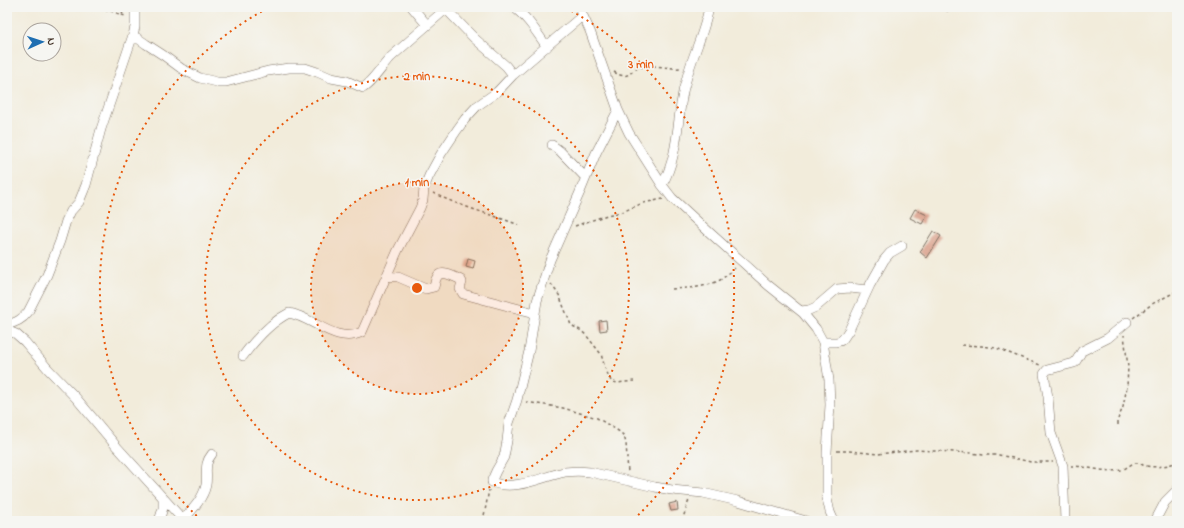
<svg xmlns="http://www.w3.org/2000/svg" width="1184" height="528" font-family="'Indie Flower',sans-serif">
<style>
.building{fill:#dba38e}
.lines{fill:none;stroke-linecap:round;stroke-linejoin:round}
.minor-casing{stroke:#7b6e60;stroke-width:10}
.path{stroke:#7b6e60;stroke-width:1.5;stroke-dasharray:3 3;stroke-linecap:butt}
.minor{stroke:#fff;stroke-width:9}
.ring{fill:none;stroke:#e8590c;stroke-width:2;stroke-dasharray:2 4}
.centre{fill:#e8590c;stroke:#f6f6f2;stroke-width:2}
.ring-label{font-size:12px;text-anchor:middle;font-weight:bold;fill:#e8590c;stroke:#f6f6f2;stroke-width:3;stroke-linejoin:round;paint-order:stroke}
</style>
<rect width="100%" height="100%" fill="#f6f6f2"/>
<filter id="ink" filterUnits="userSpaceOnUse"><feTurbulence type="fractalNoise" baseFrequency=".025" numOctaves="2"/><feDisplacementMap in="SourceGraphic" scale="8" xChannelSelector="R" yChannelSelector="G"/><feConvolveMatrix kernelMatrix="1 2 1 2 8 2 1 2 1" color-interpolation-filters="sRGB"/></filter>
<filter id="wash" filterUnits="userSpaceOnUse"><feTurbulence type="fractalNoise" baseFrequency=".012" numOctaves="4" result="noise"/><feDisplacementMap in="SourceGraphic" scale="16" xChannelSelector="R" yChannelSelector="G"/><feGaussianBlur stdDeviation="0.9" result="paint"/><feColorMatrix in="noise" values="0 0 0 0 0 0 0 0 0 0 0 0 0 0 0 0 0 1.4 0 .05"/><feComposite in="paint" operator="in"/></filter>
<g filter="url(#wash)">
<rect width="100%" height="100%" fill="#f2ecdb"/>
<g id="blocks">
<path class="building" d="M915 209 927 215 922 224 910 218Z
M933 231 941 236 927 258 920 252Z
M468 259 475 261 473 269 466 267Z
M606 320 607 330 600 331 599 321Z
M677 502 678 510 671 511 669 504Z"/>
</g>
</g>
<g filter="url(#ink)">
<use href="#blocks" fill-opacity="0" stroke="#7b6e60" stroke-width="1"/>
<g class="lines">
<g class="minor-casing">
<path id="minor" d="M412 7 427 25
M513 7C527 16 537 33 547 47
M579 7 590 31 618 110 629 133 662 185 672 198 709 232 768 285 803 313 816 329 823 342 829 380 830 405 827 452V499L830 512 834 521
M446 9 474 38 506 66 513 75
M133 35 146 44 163 55 182 69 200 78 217 82H226L268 71 289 68H305L317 72 331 78 347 81 363 88C372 83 383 65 391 57L448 7
M618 110 596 153 580 192 550 260 537 301 529 351 517 400 509 423 507 441 504 457 496 471 492 480V482C515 492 543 476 565 472 573 471 582 471 590 472L655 487 672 490 703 493 738 501 806 521
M552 145 560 151 585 177
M662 185C676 161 677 131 681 104 682 95 684 86 687 77 693 54 705 31 709 7
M386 276 398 277 426 289 434 287C435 284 435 280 437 277 441 269 455 277 461 280L462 282 460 289 463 294 535 313
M801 311 809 310 816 307 837 289 850 288 867 290
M7 325C16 322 22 320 28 312L47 275 60 241 66 221 71 211 79 202 86 185 101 129 133 35 135 27V7
M7 330 16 334 25 342 48 369 76 398 117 447 184 521
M823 342H836L840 341 843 339 849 330 870 285 884 260 890 253 902 246
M243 356C255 340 271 322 289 313 313 317 336 345 362 332L398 250 420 208 423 200 424 188 429 176 441 154 457 130 465 119 477 106 497 92 513 75 582 16
M183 520C192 510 203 499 206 485 208 472 203 465 212 454
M159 521 163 508V498
M1065 521 1063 466 1051 433 1048 397 1044 374 1047 370 1074 363 1076 361 1082 351 1108 338 1127 322
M1155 521 1165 502 1177 490"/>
</g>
<path class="path" d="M99 7 125 16
M923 7 948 11
M122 14 126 7
M614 72C630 82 629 69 642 67 654 64 668 69 680 68
M433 193C461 207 491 214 519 225
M575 226 607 215 622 212 643 203 663 199
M551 284 559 295 571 325 580 330 586 335 601 354 605 368 611 381 617 383 634 381
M672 289C688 288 705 288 720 280 725 277 730 272 735 268
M1133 318 1152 304 1177 291
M962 345 982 346 996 348 1040 365
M526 402 563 408 597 418 620 432 624 436 626 443 628 473
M1118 425V419L1123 407 1127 387 1128 367 1124 335
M837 451H849L878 454 916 450 972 453 983 455H999L1031 462H1053
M1071 466C1087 466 1104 473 1121 470 1127 469 1131 462 1138 463 1141 463 1143 466 1146 466 1157 468 1167 466 1177 462
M483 521 489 490
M682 521 689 500"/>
<use href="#minor" class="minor"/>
</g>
</g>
<circle cx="417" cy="288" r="106" fill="#e8590c" fill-opacity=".12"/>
<g class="ring">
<circle cx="417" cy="288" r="106"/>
<circle cx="417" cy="288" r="212"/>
<path d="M201 520A317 317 0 0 1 268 8M566 8A317 317 0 0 1 633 520"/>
</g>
<circle cx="417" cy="288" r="6" class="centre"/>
<g class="ring-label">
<text x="641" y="68">3 min</text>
<text x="417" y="80">2 min</text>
<text x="417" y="186">1 min</text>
</g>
<rect width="1184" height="528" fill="none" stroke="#f6f6f2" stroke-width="24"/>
<g transform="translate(42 42) rotate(87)"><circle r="19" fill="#f6f6f2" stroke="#aba49d"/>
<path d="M0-3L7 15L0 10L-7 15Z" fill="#1f6fb2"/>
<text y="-6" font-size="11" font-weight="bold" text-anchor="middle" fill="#3b2a1e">N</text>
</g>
</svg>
